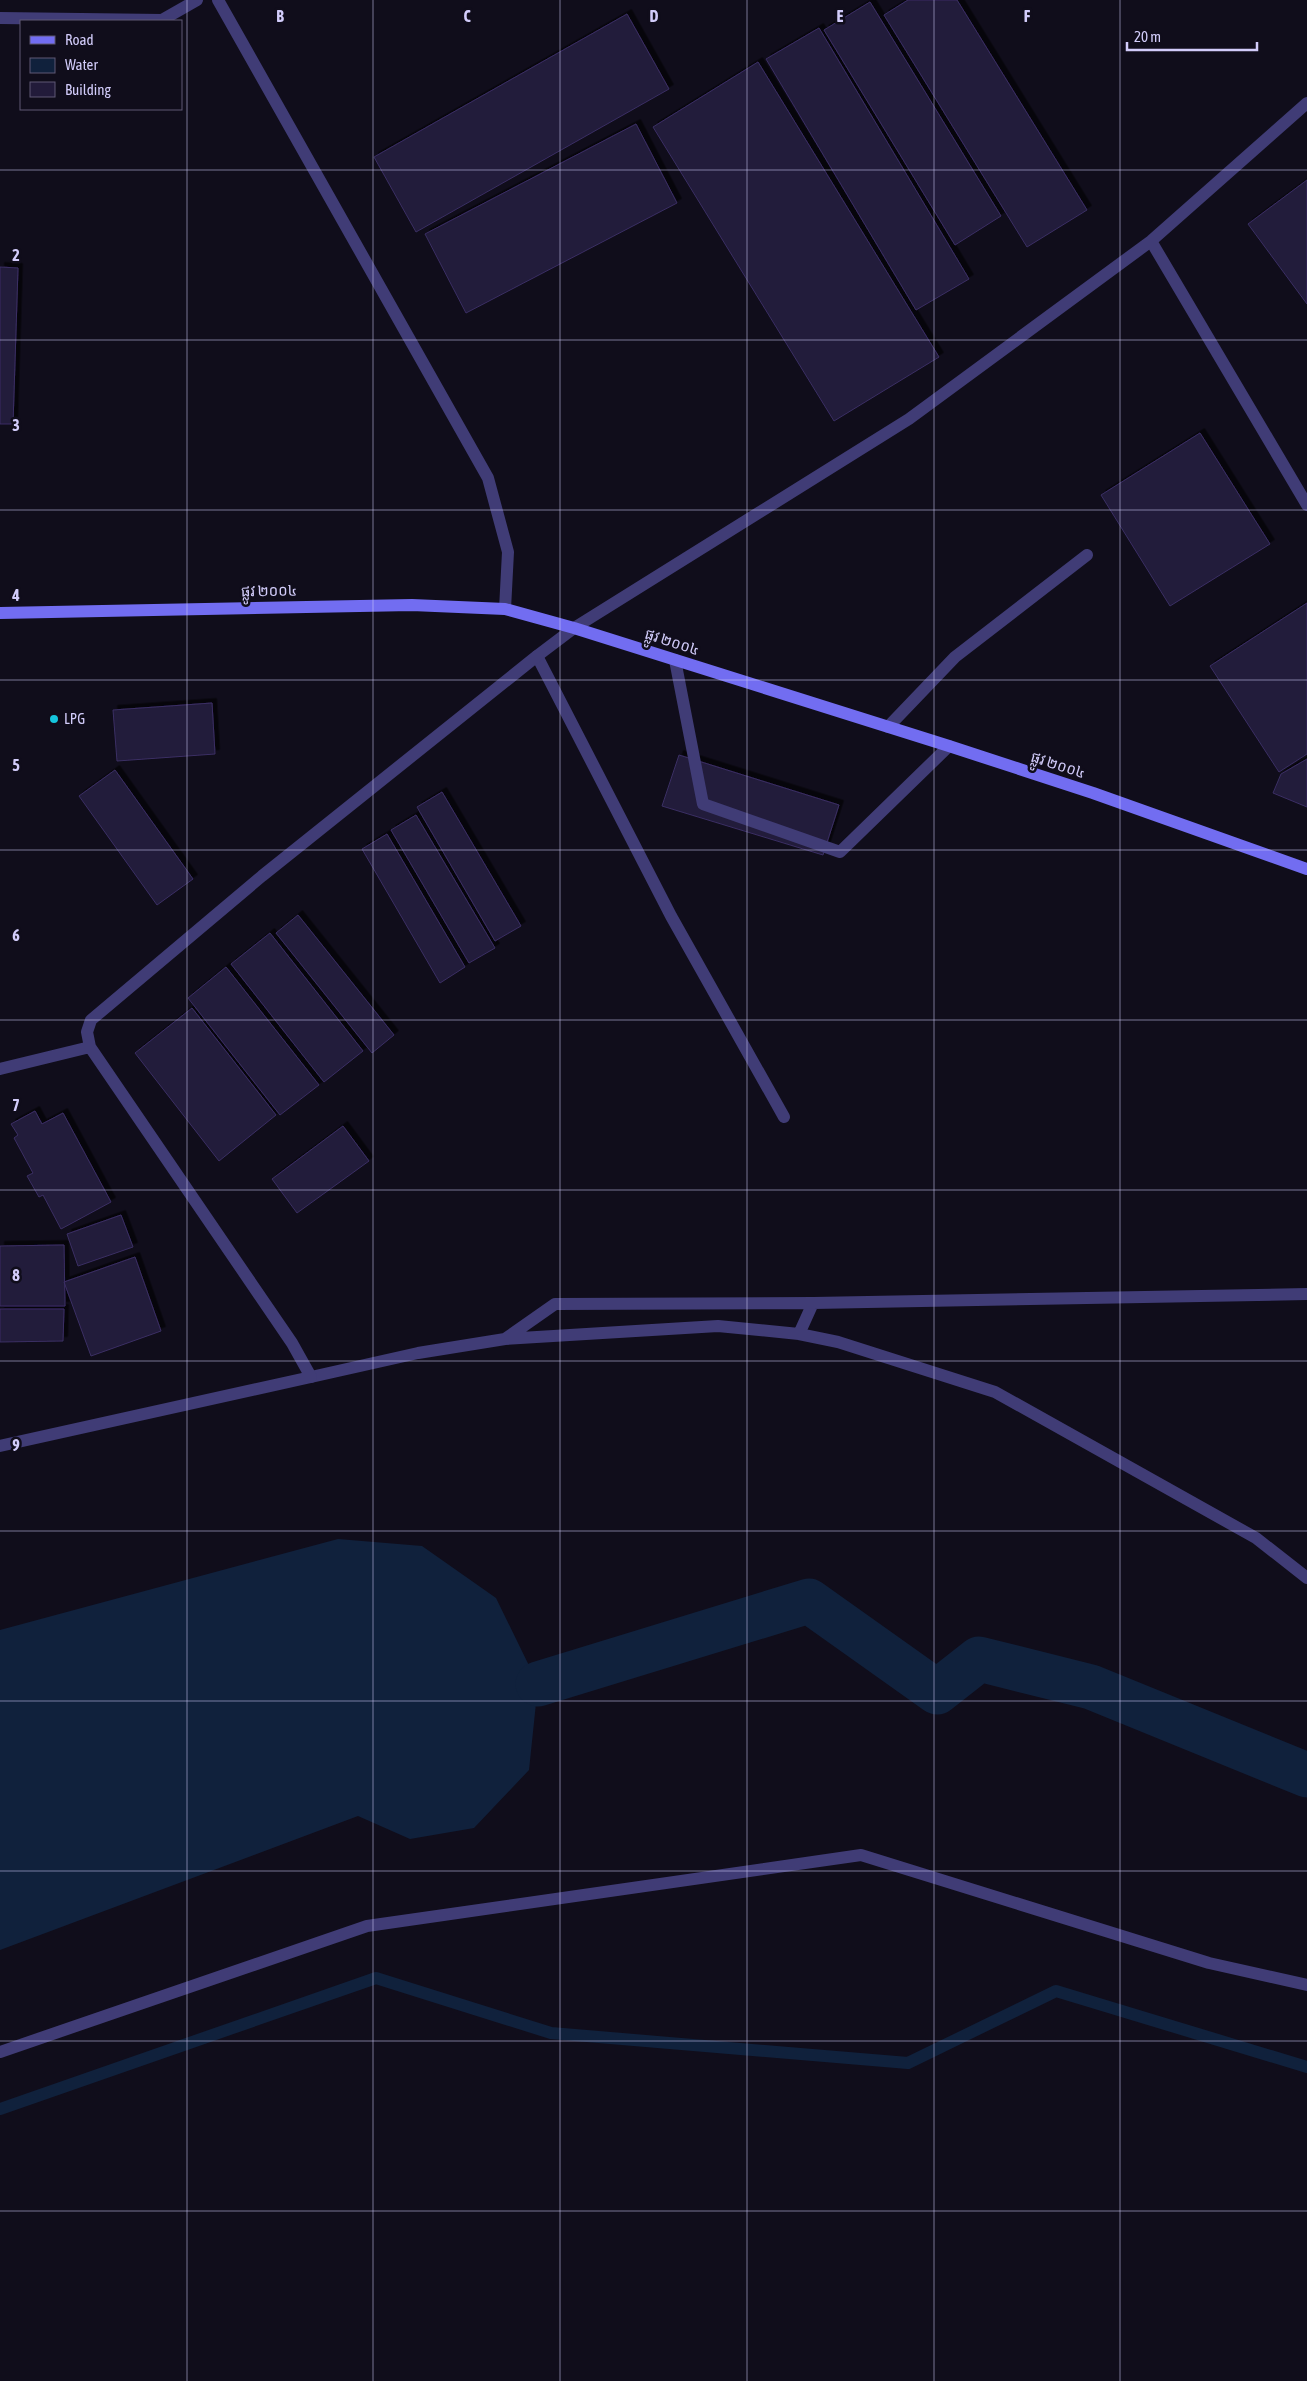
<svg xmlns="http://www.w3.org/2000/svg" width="1307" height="2381" font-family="'Asap Condensed','Noto Sans Khmer',sans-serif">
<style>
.water{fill:#10213c}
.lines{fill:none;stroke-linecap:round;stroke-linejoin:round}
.stream{stroke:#10213c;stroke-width:12}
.canal{stroke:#10213c;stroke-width:45}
.building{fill:#221b3a;stroke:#3b2f64;filter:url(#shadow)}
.service{stroke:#403c76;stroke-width:12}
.minor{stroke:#403c76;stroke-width:12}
.secondary{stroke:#726df1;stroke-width:12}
.grid{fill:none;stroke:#d2ccfa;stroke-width:1;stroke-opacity:0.55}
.poi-dot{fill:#15c5dd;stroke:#100d1b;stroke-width:2}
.labels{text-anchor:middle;stroke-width:5;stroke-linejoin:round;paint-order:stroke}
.street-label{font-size:15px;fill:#d2ccfa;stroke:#100d1b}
.poi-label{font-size:15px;fill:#d2ccfa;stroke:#100d1b;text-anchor:start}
.grid-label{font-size:16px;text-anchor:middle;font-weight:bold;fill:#d2ccfa;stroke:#100d1b;stroke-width:5;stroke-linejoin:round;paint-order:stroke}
</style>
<defs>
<filter id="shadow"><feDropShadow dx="4.5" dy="-4.5" stdDeviation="0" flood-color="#0009"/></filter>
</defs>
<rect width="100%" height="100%" fill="#100d1b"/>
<path class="water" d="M338 1539 422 1546 496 1598 538 1684 529 1770 474 1828 410 1839 358 1816 0 1950V1630Z"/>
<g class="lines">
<path class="stream" d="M0 2109 376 1978 551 2033 908 2063 1056 1991 1307 2067"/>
<path class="canal" d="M538 1684 809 1601 937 1692 979 1659 1091 1687 1307 1775"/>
</g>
<path class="building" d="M908 0H957L1087 210 1027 247 884 15Z
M870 2 1001 216 955 245 824 30Z
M627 14 669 89 416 232 374 157Z
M819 28 969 279 916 310 766 59Z
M758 62 939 357 834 421 653 127Z
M636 124 677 203 466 313 425 234Z
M1307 180V304L1248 224Z
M0 267 18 268 13 424H0Z
M1200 433 1270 544 1170 606 1101 495Z
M1307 603V754L1279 772 1210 666Z
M212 703 215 754 117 761 113 710Z
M679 755 839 805 823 855 662 806Z
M1307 759V807L1273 793 1281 774Z
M115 770 193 879 157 905 79 796Z
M442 792 521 926 495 941 417 807Z
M416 815 495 948 469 963 391 830Z
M387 834 465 967 440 983 362 849Z
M298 915 394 1035 372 1053 276 933Z
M270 933 363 1051 324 1082 231 964Z
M226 967 319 1085 280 1115 188 998Z
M192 1008 276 1115 219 1161 135 1053Z
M35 1111 42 1124 63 1113 111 1202 61 1229 43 1195 39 1197 27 1176 33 1173 14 1138 18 1135 11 1124Z
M343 1126 369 1161 297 1213 272 1179Z
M121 1215 133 1247 78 1266 67 1234Z
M64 1245 65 1306H0V1246Z
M135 1257 161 1331 91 1356 64 1282Z
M0 1309H64L63 1341 0 1342Z"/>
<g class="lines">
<path class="service" d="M537 656 671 916 784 1117
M675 660 703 804 840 852 949 746
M888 727 955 657 1087 555
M799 1334 813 1303
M505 1339 555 1304 813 1303 1307 1294
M311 1377 418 1353 505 1339 718 1326 799 1334 838 1342 995 1392 1256 1538 1307 1578
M0 2052 367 1926 861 1855 1209 1963 1307 1985"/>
<path class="minor" d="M218 0 488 478 508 552 505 609
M0 18 162 20 197 0
M1151 241 1307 505
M0 1069 90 1047
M0 1446 311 1377 292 1343 90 1047 87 1032 91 1020 262 876 537 656 574 628 909 419 1151 241 1307 103"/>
<path class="secondary" d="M0 613 412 605 505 609 574 628 949 746 1093 793 1307 869"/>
</g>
<path class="grid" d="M187 0V2381M373 0V2381M560 0V2381M747 0V2381M934 0V2381M1120 0V2381M0 170H1307M0 340H1307M0 510H1307M0 680H1307M0 850H1307M0 1020H1307M0 1190H1307M0 1361H1307M0 1531H1307M0 1701H1307M0 1871H1307M0 2041H1307M0 2211H1307"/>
<circle class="poi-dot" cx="54" cy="719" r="5"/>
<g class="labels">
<g class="street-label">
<text transform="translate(269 591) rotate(-1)" y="5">ផ្លូវ ២០០៤</text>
<text transform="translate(672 642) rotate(18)" y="5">ផ្លូវ ២០០៤</text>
<text transform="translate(1058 765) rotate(18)" y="5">ផ្លូវ ២០០៤</text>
</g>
<g class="poi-label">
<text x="64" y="724">LPG</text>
</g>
</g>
<g class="grid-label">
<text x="280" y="22">B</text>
<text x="467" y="22">C</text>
<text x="654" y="22">D</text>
<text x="840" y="22">E</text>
<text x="1027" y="22">F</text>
<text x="16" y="261">2</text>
<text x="16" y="431">3</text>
<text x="16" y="601">4</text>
<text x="16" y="771">5</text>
<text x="16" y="941">6</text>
<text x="16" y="1111">7</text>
<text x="16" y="1281">8</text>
<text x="16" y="1451">9</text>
</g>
<rect x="20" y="20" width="162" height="90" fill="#100d1b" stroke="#5e5974"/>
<rect x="30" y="36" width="25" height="8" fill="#726df1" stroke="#5e5974"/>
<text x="65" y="45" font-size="15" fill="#d2ccfa">Road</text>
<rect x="30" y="58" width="25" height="15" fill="#10213c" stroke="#5e5974"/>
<text x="65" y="70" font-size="15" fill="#d2ccfa">Water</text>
<rect x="30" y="82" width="25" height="15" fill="#221b3a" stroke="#5e5974"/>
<text x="65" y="95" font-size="15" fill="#d2ccfa">Building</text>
<path d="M1127 42v8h130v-8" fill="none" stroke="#d2ccfa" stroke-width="2.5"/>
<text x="1134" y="42" font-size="15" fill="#d2ccfa" stroke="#100d1b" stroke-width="4" paint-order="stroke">20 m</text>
</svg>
